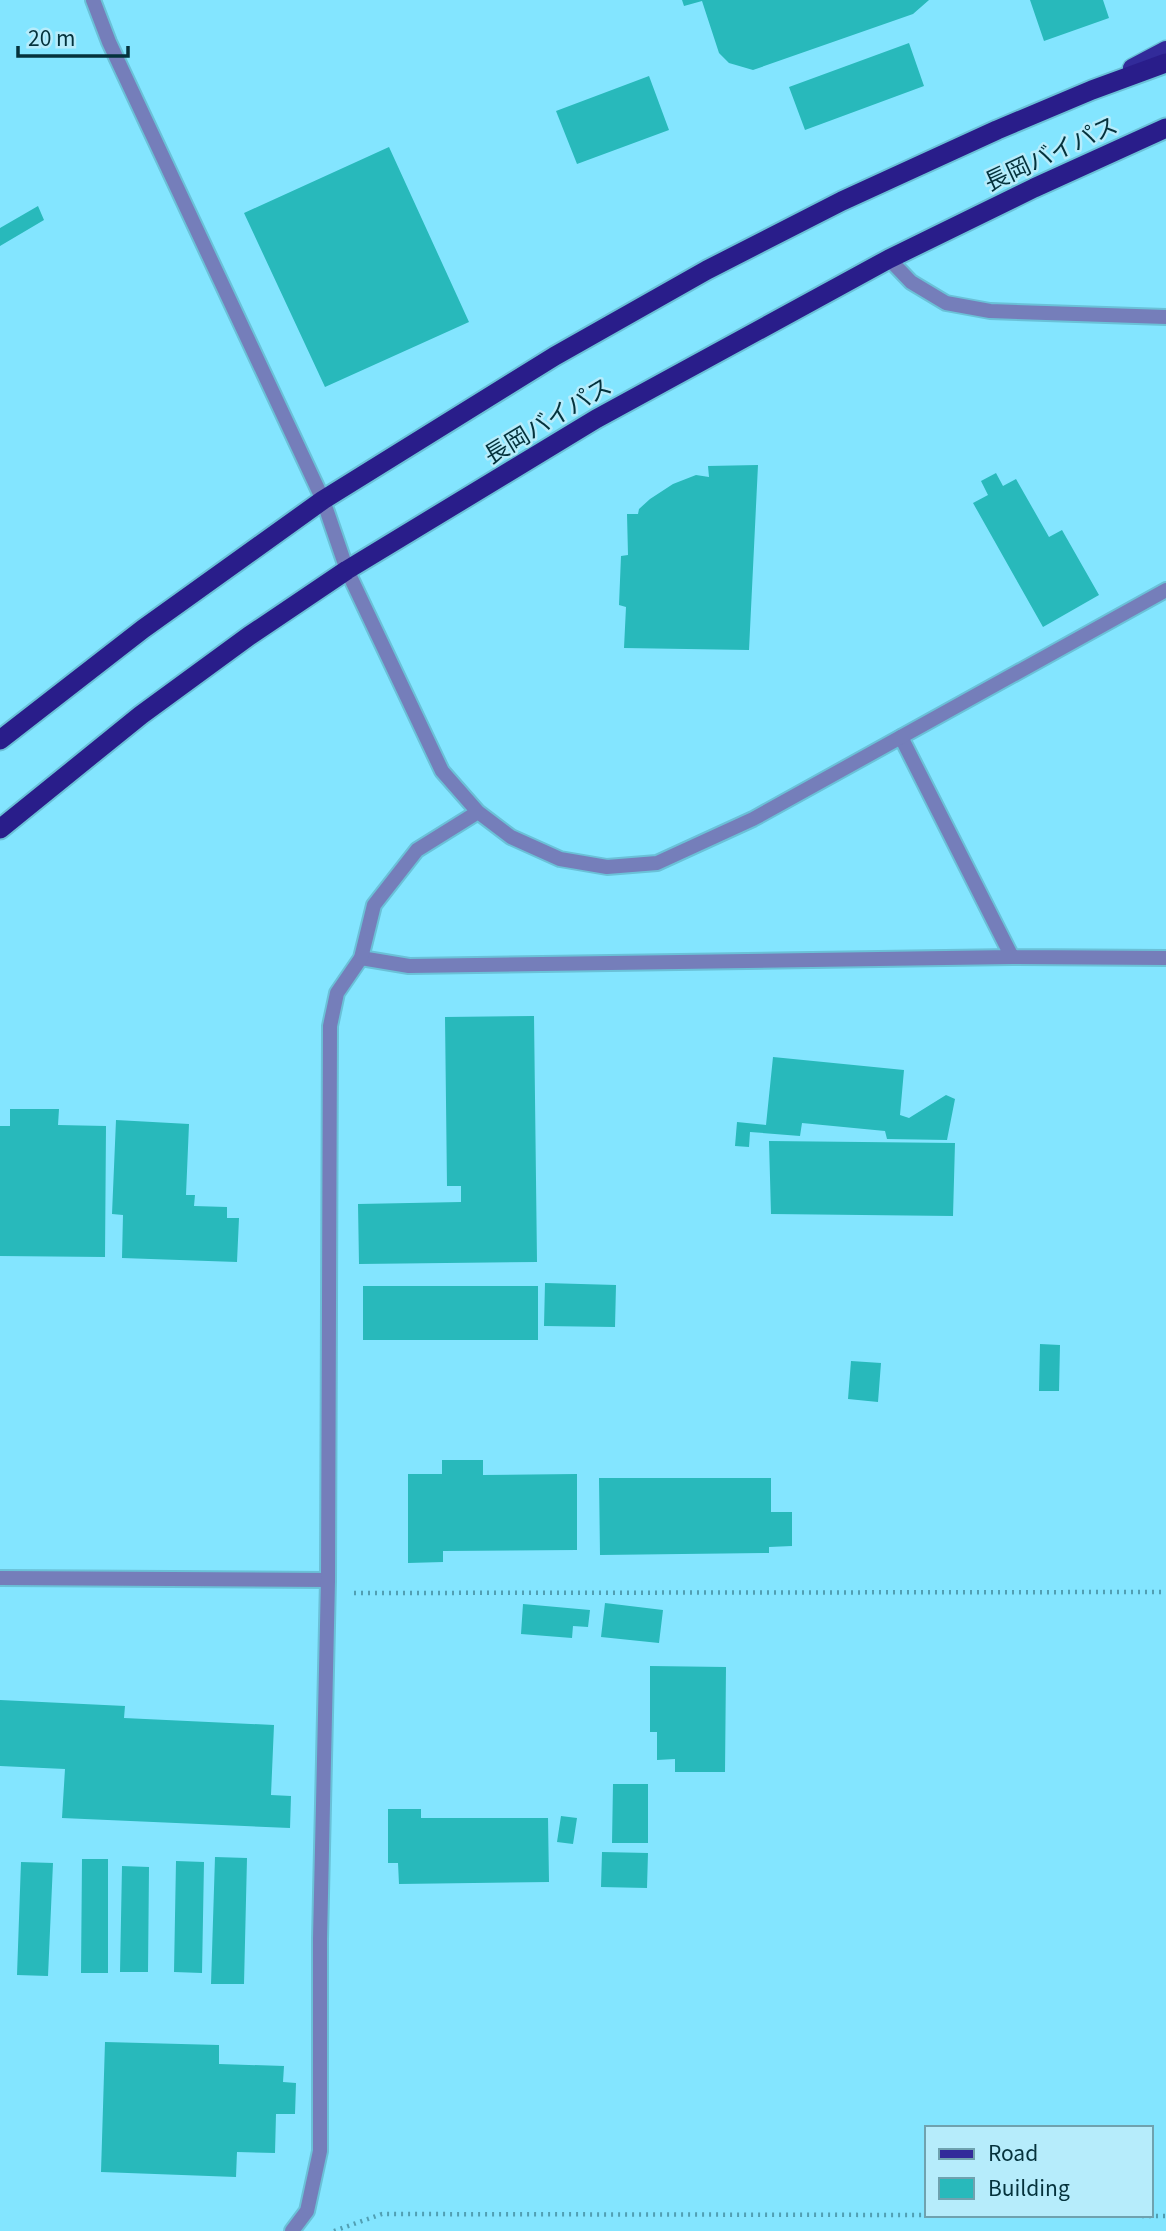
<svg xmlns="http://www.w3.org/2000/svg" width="1166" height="2231" font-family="Georgia,'Noto Sans JP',serif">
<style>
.building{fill:#28b9bb}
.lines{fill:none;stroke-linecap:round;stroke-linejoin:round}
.minor-casing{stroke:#6ac1d8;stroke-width:18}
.tertiary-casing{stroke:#6ac1d8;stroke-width:18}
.primary-casing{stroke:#6ac1d8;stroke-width:21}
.trunk-casing{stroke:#6ac1d8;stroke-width:23}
.path{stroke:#519fb3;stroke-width:4.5;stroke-dasharray:2 5;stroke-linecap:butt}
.minor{stroke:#757eba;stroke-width:14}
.tertiary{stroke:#757eba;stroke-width:14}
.primary{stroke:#322b9a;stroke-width:18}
.trunk{stroke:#291d8a;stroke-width:19}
.labels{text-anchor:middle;stroke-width:5;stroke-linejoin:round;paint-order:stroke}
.street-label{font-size:24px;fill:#04323c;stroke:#b6ecfb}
</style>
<rect width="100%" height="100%" fill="#83e5ff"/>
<path class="building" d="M682 0H929L913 14 753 70 729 63 719 53 702 1 684 6Z
M1030 0H1103L1109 18 1044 41Z
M909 43 924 86 805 130 789 87Z
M649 76 669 130 577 164 556 111Z
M389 147 469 322 325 387 244 213Z
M38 206 44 220 0 246V228Z
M758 465 749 650 624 648 626 607 619 605 621 556 628 555 627 514H638L639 509 650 499 673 484 696 475 709 477 708 466Z
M996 473 1003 486 1016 479 1049 537 1062 530 1099 595 1043 627 973 503 988 495 981 481Z
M534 1016 537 1262 359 1264 358 1204 461 1202V1186H447L445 1017Z
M773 1057 904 1070 900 1115 909 1118 946 1095 955 1099 947 1140 887 1139 885 1131 802 1123 800 1136 750 1132 749 1147 735 1146 737 1122 766 1125Z
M10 1109H59L58 1125 106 1126 105 1257 0 1256V1126H10Z
M116 1120 189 1124 186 1195H195L194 1206 227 1207V1218H239L237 1262 122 1258 123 1215 112 1214Z
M769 1141 955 1143 953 1216 771 1214Z
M545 1283 616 1285 615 1327 544 1326Z
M363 1286H538V1340H363Z
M1040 1344 1060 1345 1059 1391H1039Z
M851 1361 881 1363 878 1402 848 1399Z
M442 1460H483V1475L577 1474V1550L443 1551V1562L408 1563V1474H442Z
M599 1478H771V1512H792V1546L769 1547V1553L600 1555Z
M605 1603 663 1610 659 1643 601 1637Z
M523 1604 590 1610 588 1627 573 1626 572 1638 521 1634Z
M650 1666 726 1667 725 1772H675V1759L657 1760V1732H650Z
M0 1700 125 1706 124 1718 274 1725 271 1795 291 1796 290 1828 62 1818 65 1769 0 1766Z
M613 1784H648V1843H612Z
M388 1809H421V1818H548L549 1882 399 1884 398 1863H388Z
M561 1816 577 1818 573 1844 557 1842Z
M602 1852 648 1853 647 1888 601 1887Z
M215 1857 247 1858 244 1984H211Z
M82 1859H108V1973H81Z
M176 1861 204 1862 202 1973 174 1972Z
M21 1862 53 1863 48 1976 17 1975Z
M122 1866 149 1867 148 1972H120Z
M105 2042 219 2045V2064L284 2066 283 2082 296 2083 295 2114H276L275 2153 237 2152 236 2177 101 2172Z"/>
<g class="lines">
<g class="minor-casing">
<path id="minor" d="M889 259 911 282 946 303 990 311 1166 317
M901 737 1012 957
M361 958 409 966 1012 957 1166 958
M0 1578 328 1580"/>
</g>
<g class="tertiary-casing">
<path id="tertiary" d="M93 0 109 42 323 500 347 570 442 771 478 812 511 837 560 859 607 867 657 863 753 819 1166 590
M292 2231 307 2211 320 2151V1939L328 1580 330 1026 337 993 361 958 374 905 417 850 478 812"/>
</g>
<g class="primary-casing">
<path id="primary" d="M1132 68 1166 50"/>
</g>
<g class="trunk-casing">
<path id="trunk" d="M0 740 143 629 323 500 555 356 707 270 842 201 997 130 1092 90 1166 63
M0 829 141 715 249 636 347 570 596 419 889 259 1034 188 1166 128"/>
</g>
<path class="path" d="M354 1593 1166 1592
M939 2215 1166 2216
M334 2231 382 2214 926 2215"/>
<use href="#minor" class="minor"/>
<use href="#tertiary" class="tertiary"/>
<use href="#primary" class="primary"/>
<use href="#trunk" class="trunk"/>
</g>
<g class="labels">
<g class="street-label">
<text transform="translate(1051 154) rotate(-25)" y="8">長岡バイパス</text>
<text transform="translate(548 421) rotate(-31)" y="8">長岡バイパス</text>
</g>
</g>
<rect x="925" y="2126" width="228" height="91" fill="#b6ecfb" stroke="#6fa2af" stroke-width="2"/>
<rect x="939" y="2149" width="35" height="10" fill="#322b9a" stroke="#6fa2af" stroke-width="2"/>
<text x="988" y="2161" font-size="21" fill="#04323c">Road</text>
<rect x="939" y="2178" width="35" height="21" fill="#28b9bb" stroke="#6fa2af" stroke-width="2"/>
<text x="988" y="2196" font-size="21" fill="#04323c">Building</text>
<path d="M18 46v10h110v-10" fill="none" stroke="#04323c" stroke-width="3.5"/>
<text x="28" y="46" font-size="21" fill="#04323c" stroke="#b6ecfb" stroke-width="5" paint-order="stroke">20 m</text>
</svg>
